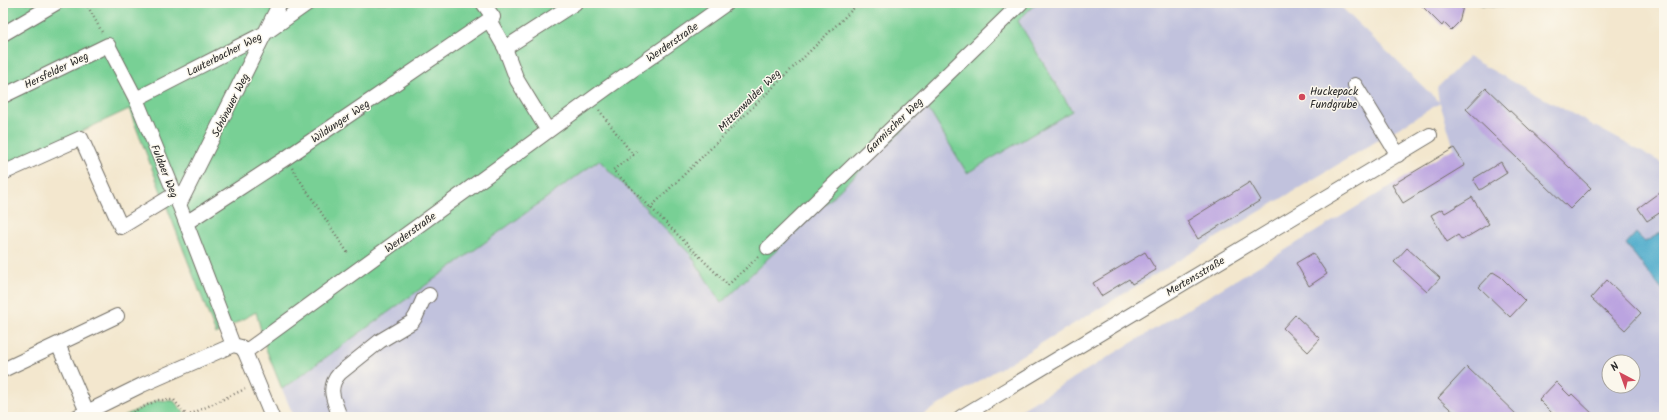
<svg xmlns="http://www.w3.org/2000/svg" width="1667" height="420" font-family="Kalam,sans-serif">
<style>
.industrial{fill:#c1c2dd;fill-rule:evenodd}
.green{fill:#78d095;stroke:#527e60}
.water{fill:#4caacb;stroke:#3c6a7b}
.building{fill:#bba4e0}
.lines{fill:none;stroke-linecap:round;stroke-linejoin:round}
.minor-casing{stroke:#716d64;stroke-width:16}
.path{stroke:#716d64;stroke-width:2.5;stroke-dasharray:1 3;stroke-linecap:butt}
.minor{stroke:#fff;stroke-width:14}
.poi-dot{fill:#d1495b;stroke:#fbf7ec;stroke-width:1.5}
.labels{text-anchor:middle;stroke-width:3;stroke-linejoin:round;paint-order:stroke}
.street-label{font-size:11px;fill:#2b2b2b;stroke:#fbf7ec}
.poi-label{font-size:11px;fill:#2b2b2b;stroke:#fbf7ec;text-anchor:start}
</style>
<rect width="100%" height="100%" fill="#fbf7ec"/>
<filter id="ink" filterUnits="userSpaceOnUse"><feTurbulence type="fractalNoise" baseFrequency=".025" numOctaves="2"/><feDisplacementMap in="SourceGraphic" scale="8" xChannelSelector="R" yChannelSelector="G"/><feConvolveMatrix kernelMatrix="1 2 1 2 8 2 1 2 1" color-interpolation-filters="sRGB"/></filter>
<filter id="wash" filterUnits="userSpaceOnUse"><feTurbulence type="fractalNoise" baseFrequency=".012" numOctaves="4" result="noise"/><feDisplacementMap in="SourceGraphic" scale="16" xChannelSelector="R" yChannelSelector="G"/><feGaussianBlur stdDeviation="0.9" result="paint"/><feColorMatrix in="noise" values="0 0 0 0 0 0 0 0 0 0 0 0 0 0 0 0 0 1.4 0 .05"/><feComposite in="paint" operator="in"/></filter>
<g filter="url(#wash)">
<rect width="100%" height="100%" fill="#f3e7ce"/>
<path class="industrial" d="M1036 3H1337L1439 102 1437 88 1468 57 1664 164V231L1645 242 1662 290 1664 288V417H1009L1454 148 1440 103 919 417H294L282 389 599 160 691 255 721 303 927 107 1072 111 1018 21ZM1609 362H1633V386H1609Z"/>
<path class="green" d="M3 3H1036L1018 21 1072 111 967 173 927 107 721 303 691 255 599 160 282 389 266 349 256 312 216 334 129 109 3 168Z
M158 400 174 401 187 416 122 417Z"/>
<path class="water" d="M1479 3H1525L1515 7 1482 5Z
M1664 231V288L1662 290 1626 244 1636 233 1645 242Z"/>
<g id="blocks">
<path class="building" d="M1419 3H1464L1459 22 1451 30 1444 23 1442 26Z
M1486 88 1591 188 1570 209 1466 109Z
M1454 148 1465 165 1403 203 1392 185Z
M1501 162 1507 173 1480 190 1473 179Z
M1250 182 1261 200 1198 239 1187 221Z
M1664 189V210L1647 221 1638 208Z
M1472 197 1489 224 1462 240 1458 235 1447 242 1431 215 1442 209 1445 213Z
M1407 248 1440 278 1427 292 1394 262Z
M1145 252 1156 270 1132 284 1129 279 1101 296 1093 283Z
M1313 253 1327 274 1309 286 1296 263Z
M1493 272 1501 277 1525 301 1510 317 1479 287Z
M1607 280 1641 313 1625 330 1591 298Z
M1295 315 1320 339 1308 352 1283 328Z
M1467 367 1519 417H1459L1438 398Z
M1556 382 1570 396 1572 394 1596 417H1556L1539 400Z"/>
</g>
</g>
<g filter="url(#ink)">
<use href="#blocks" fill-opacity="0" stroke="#716d64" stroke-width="1"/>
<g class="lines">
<g class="minor-casing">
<path id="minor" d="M489 20 505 48 517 80 548 131
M3 34 56 3
M505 48 575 3
M1355 85 1398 155
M3 96 108 45 136 99 175 194 233 345
M136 99 267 32 308 3
M3 173 81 138 121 227 175 194
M179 205 280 3
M186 223 286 158 493 17 483 3
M768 248 1021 3
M58 344 87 412
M245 352 607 88 727 3
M3 370 117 316
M77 417 142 385 233 345 241 347 245 352 272 417
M340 417C334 400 326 388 340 373L380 341 412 322 416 316 423 300 429 295
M961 417 1430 135"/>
</g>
<path class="path" d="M86 3 103 34
M1482 5 1483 3
M599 110 633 155 613 170 728 285 759 256
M633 155 636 151
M292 168 349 255
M650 208 859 3
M122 417 158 400H174L187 416 245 389"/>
<use href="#minor" class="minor"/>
</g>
</g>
<circle class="poi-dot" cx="1302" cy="97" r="4"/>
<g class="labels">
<g class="street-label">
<text transform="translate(672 42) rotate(-35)" y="4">Werderstraße</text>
<text transform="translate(224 54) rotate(-27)" y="4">Lauterbacher Weg</text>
<text transform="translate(56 70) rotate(-26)" y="4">Hersfelder Weg</text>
<text transform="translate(749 100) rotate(-45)" y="4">Mittenwalder Weg</text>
<text transform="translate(230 105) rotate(-63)" y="4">Schönauer Weg</text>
<text transform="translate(340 121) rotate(-34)" y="4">Wildunger Weg</text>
<text transform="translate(894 125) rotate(-44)" y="4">Garmischer Weg</text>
<text transform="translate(165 171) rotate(68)" y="4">Fuldaer Weg</text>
<text transform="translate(410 232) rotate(-36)" y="4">Werderstraße</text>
<text transform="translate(1195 276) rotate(-31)" y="4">Mertensstraße</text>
</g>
<g class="poi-label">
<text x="1310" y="95">Huckepack<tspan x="1310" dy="13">Fundgrube</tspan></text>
</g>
</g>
<rect width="1667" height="420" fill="none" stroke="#fbf7ec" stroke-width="16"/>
<g transform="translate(1621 374) rotate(319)"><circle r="19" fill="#fbf7ec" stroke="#a8a59f"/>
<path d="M0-3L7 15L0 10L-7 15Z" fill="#d1495b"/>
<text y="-6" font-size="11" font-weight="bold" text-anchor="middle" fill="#2b2b2b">N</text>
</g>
</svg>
